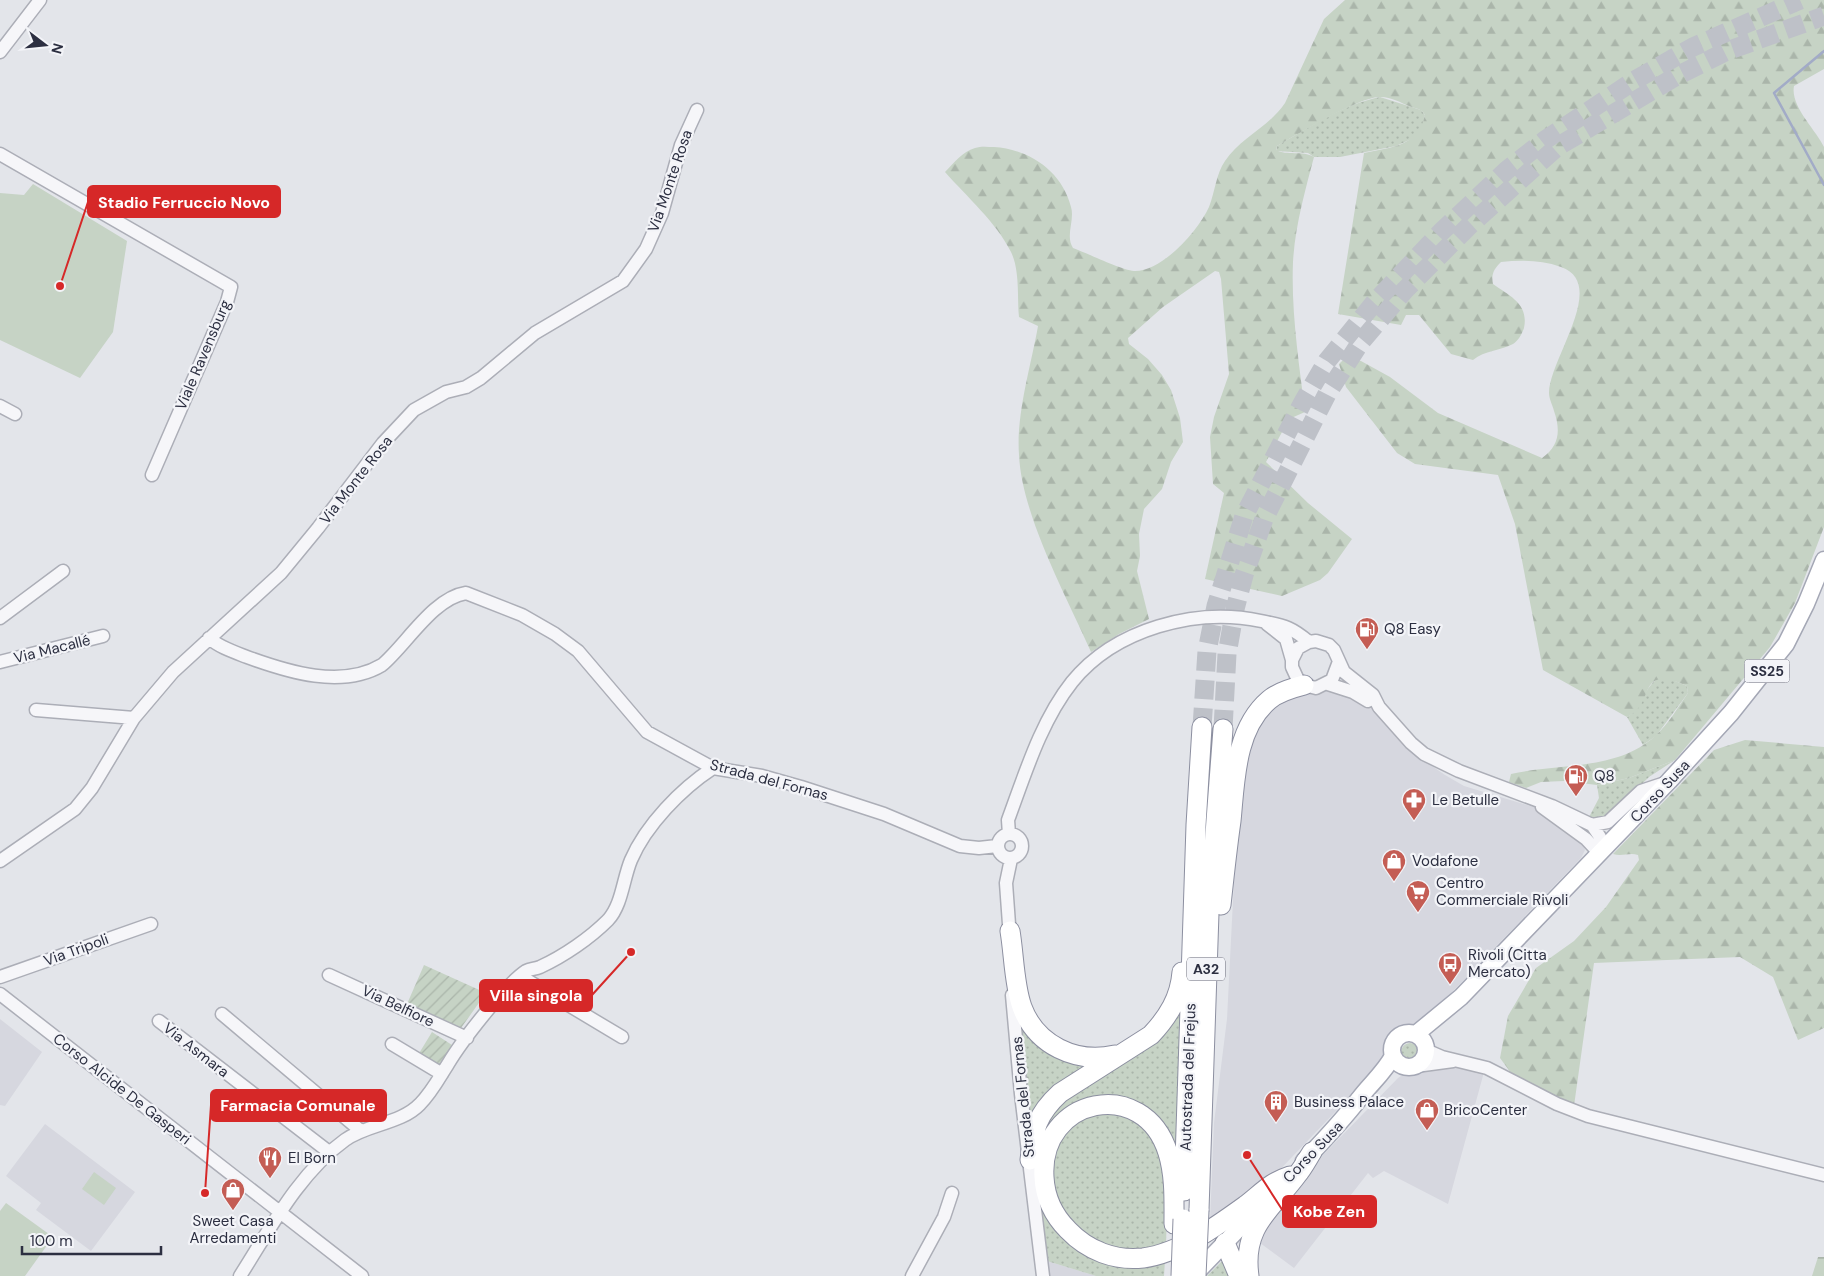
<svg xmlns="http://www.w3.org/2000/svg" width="1824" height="1276" font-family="'DM Sans',sans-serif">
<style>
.built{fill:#d6d7df}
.grass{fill:url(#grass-dots)}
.forest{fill:url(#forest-firs)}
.garden{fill:url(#garden-furrows)}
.pitch{fill:#c6d3c5}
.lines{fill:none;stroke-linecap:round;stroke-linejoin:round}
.stream{stroke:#a2abc7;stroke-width:2.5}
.highway-tunnel{stroke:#bec1c8;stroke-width:19;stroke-dasharray:19 9;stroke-linecap:butt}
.minor-casing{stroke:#acaeb7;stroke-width:15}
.major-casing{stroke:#a4a7b5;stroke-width:19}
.highway-casing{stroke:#8c8fa0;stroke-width:21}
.minor{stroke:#f6f6f9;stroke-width:12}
.major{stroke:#fff;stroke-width:16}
.highway{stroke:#fff;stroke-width:19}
.highway-bridge-casing{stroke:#8c8fa0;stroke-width:21;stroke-linecap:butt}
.highway-bridge{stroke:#fff;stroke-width:19}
.labels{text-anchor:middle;stroke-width:4.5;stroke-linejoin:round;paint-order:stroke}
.shield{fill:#f3f4f8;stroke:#686a78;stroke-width:1}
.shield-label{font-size:14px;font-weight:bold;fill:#2c2f41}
.street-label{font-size:15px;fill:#2c2f41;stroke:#f3f4f8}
.poi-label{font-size:15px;fill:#2c2f41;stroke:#f3f4f8;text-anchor:start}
.leader{fill:none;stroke:#d62828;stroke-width:2}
.callout-dot{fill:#d62828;stroke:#f3f4f8;stroke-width:2}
.callout{fill:#d62828;stroke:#d62828;stroke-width:2}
.callout-label{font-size:16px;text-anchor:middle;font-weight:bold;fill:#fff}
</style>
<defs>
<pattern id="grass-dots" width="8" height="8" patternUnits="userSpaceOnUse" patternTransform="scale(1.25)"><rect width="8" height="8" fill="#c6d3c5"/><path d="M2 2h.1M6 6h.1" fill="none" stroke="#aab5aa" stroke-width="1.8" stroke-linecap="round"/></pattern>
<pattern id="forest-firs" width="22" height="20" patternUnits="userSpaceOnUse" patternTransform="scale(1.25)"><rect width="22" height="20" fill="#c6d3c5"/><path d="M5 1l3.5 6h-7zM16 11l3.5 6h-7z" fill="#aab5aa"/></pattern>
<pattern id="garden-furrows" width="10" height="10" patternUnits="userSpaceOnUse" patternTransform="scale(1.25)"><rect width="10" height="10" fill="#c6d3c5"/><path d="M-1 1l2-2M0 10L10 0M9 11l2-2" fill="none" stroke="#aab5aa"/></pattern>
</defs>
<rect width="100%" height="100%" fill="#e3e5ea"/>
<path class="built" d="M1315 690 1331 691 1363 701 1378 713 1422 759 1445 775 1464 786 1537 808 1583 844 1585 850 1581 858 1427 1018 1412 1028 1395 1033 1386 1044V1056L1382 1063 1270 1180 1210 1221 1214 1123 1227 1019 1236 841 1249 740 1277 701Z
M0 1019 42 1052 5 1106 0 1105Z
M1447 1064 1484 1072 1448 1204 1384 1171 1373 1178 1368 1173 1294 1268 1256 1240 1287 1192 1398 1078 1404 1074 1416 1075 1436 1066Z
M45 1124 135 1192 91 1251 36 1210 41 1203 6 1176Z
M1047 1261 1096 1276H1049Z"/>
<path class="grass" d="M1380 97 1421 110 1425 115 1422 128 1416 137 1396 146 1340 157H1314L1308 153 1276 151 1277 146C1308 128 1344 104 1380 97Z
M1659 678H1668L1687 686 1688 693 1656 736 1643 745 1627 717C1643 709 1643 687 1659 678Z
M1675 760 1649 777 1606 819H1588L1599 798 1597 785 1629 778Z
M1181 1005 1176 1149C1173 1142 1170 1132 1165 1125 1144 1093 1096 1088 1066 1109 1055 1116 1049 1128 1043 1139L1039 1136 1058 1104Z
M1021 1018 1097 1063 1029 1126Z
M1401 1052a9 9 0 1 1 18 0a9 9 0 1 1-18 0Z
M1110 1111C1119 1114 1136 1116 1143 1123 1174 1153 1167 1205 1166 1244L1130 1252 1090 1240 1073 1225 1051 1189 1054 1146 1076 1120Z
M1041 1201 1064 1237 1165 1260 1164 1276H1096L1047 1261Z
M1223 1260 1232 1276H1207Z"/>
<path class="forest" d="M1345 0H1824V69L1794 86C1790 106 1816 130 1824 147V527L1795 603 1770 647 1675 760 1629 778 1597 785 1564 781 1541 782 1526 788 1509 782 1511 774C1559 763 1617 771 1655 736 1668 725 1678 707 1688 693L1687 686C1635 663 1657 703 1627 717L1543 670 1515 524 1498 475 1415 464 1397 453 1346 387 1339 364 1345 358 1361 361 1390 377 1438 413 1542 458C1559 446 1561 431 1554 411 1553 406 1549 399 1549 393 1549 359 1609 284 1561 267 1541 260 1522 260 1501 262 1494 269 1491 274 1493 284 1510 296 1529 304 1524 328 1522 334 1518 341 1513 344 1500 351 1485 350 1473 360L1451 354 1419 315H1406L1401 325 1338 314 1364 153C1391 147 1418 147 1425 115 1421 108 1416 109 1409 106 1400 102 1389 96 1379 97 1357 98 1298 134 1277 146L1276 150C1287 156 1302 150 1314 157 1305 191 1295 227 1293 262 1291 312 1299 363 1305 412L1289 419 1266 462 1308 503 1352 539 1328 573 1320 580 1282 596 1205 579 1224 493 1213 484 1210 437 1214 417 1229 374 1221 279 1219 272 1215 271 1163 307 1128 338 1129 344 1148 359 1162 375 1171 390 1180 418 1183 442 1171 462 1162 489 1144 509 1139 534 1140 556 1137 571 1149 619 1119 634 1091 652C1066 595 1022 516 1019 455 1016 414 1031 366 1038 326L1019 317C1017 297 1020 270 1011 252 996 222 967 197 945 172 955 162 962 152 975 148 981 146 988 147 994 147 1029 149 1062 171 1071 207 1075 220 1065 236 1073 248 1087 253 1121 270 1134 271 1162 272 1198 231 1209 207 1215 192 1216 174 1225 161 1240 138 1268 128 1285 103L1324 19Z
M1745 740 1824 747V1028L1798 1040 1773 977 1740 957 1594 963 1574 1106 1511 1073 1500 1058 1508 1016 1536 968 1574 941 1606 907 1639 860 1638 855C1630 852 1622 857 1613 854L1714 750Z
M1818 1257H1824V1276H1812Z"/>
<path class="garden" d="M424 965 486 993 461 1028 407 1004Z
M432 1032 452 1045 437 1068 418 1055Z"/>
<path class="pitch" d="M33 184 127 241 113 332 80 378 0 340V193L24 195Z
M94 1172 116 1188 104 1205 82 1189Z
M6 1203 53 1237 25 1276H0V1211Z"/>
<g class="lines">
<path class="stream" d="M1824 51 1774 93 1824 185"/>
<path class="highway-tunnel" d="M1202 727 1207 651 1216 606 1244 516 1303 402 1327 361 1374 303 1441 232 1507 170 1545 140 1635 80 1693 47 1800 0
M1223 729 1227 654 1235 609 1244 575 1264 519 1327 394 1360 343 1405 290 1469 226 1557 147 1675 77 1727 51 1824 16"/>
<g class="minor-casing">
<path id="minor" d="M0 52 40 0
M0 154 231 287 227 302 152 475
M0 406 15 414
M0 618 63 571
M1267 624 1286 639 1292 660
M209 638C219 647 234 652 247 657 288 672 342 689 382 665 406 645 433 598 466 593L522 615 555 634 578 651 647 732 713 768 762 776 801 787 884 814 960 846 979 848 997 846
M0 662 103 636
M1338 664 1332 680 1316 688 1304 685 1298 680 1292 667V660L1298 648 1309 642 1316 641 1329 645 1334 650 1344 672 1373 695 1379 707 1411 743 1424 754 1459 771 1552 806 1592 825 1600 837V854
M1328 684 1353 692 1368 701
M36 710 134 718
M1542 807 1586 839 1600 854
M1592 825 1608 822 1641 791 1668 782
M998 846a12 12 0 1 1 24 0a12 12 0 1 1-24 0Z
M1009 834 1008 820C1025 774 1041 721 1072 682 1115 629 1196 607 1261 621 1284 626 1290 626 1309 642
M0 861 75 809 92 788 134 718 173 672 281 573 318 528 383 443 414 410 446 392 466 387 481 378 535 333 623 281 646 249 662 213 681 145 697 110
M1010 938 1006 883 1011 859
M329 975 467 1038
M520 976 622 1037
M0 977 151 924
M0 994 362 1276
M1012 995 1021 1094 1043 1276
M222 1014 361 1131
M159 1021 329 1152
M392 1044 442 1074
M1426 1050 1442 1057 1487 1068 1557 1104 1588 1116 1824 1175
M1416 1066 1453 1061
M240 1276C270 1229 299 1173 345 1140 367 1124 401 1124 420 1104 432 1092 439 1078 448 1064 461 1042 505 985 526 971 530 969 535 969 540 967 564 956 590 938 608 920 622 905 623 879 631 860 646 825 681 789 713 768
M912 1276 944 1217 952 1193"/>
</g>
<g class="major-casing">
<path id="major" d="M1392 1050a17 17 0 1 1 34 0a17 17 0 1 1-34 0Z
M1416 1034 1461 997 1669 781 1731 713 1786 644 1806 604 1824 560
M1304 1161C1323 1141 1342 1121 1359 1099 1370 1084 1384 1073 1393 1056
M1193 1276 1269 1197"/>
</g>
<g class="highway-casing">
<path id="highway" d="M1221 905C1224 877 1227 849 1231 821 1235 781 1235 729 1269 700 1278 692 1292 688 1304 685
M1010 931C1014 954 1014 985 1022 1007 1036 1045 1076 1064 1115 1055
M1030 1160C1033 1130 1037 1114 1060 1093L1151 1035C1168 1017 1180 998 1182 972
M1184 1191 1196 825 1202 727
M1199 1210 1209 913 1223 729
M1174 1224C1174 1200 1175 1176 1168 1153 1144 1075 1039 1097 1044 1177 1045 1197 1053 1215 1068 1230 1088 1251 1115 1261 1143 1258 1180 1253 1217 1226 1246 1205 1263 1192 1269 1183 1290 1176
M1225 1243 1239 1276
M1249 1276C1242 1226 1271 1210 1297 1175 1303 1168 1307 1160 1312 1152"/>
</g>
<use href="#minor" class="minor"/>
<use href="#major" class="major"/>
<use href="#highway" class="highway"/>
<g class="highway-bridge-casing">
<path id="highway-bridge" d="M1181 1276 1183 1219
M1196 1276 1199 1210"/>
</g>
<use href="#highway-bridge" class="highway-bridge"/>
</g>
<defs>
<g id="fuel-pin" transform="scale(1.25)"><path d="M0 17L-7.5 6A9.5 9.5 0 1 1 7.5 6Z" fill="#c45d54" stroke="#f3f4f8"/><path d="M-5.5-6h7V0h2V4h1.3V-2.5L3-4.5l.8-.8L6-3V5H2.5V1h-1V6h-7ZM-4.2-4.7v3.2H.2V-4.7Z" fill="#fff"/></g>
<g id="pharmacy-pin" transform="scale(1.25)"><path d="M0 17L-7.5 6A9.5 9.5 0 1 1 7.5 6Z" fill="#c45d54" stroke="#f3f4f8"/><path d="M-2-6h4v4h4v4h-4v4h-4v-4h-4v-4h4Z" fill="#fff"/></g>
<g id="shop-pin" transform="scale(1.25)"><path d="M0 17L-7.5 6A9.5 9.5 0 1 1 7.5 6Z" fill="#c45d54" stroke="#f3f4f8"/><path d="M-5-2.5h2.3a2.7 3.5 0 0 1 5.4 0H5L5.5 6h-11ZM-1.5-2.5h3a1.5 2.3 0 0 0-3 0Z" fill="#fff"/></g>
<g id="supermarket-pin" transform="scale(1.25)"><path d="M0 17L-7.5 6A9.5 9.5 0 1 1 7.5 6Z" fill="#c45d54" stroke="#f3f4f8"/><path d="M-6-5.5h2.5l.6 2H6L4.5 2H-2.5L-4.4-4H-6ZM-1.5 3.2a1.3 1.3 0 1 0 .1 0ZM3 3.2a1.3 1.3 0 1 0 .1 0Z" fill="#fff"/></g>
<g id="bus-pin" transform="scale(1.25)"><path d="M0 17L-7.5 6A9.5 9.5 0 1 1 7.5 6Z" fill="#c45d54" stroke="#f3f4f8"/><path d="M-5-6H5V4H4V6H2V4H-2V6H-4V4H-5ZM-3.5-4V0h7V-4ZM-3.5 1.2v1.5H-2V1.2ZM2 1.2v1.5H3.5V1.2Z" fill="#fff"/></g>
<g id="building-pin" transform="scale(1.25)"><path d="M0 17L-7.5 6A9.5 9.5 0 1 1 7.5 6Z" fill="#c45d54" stroke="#f3f4f8"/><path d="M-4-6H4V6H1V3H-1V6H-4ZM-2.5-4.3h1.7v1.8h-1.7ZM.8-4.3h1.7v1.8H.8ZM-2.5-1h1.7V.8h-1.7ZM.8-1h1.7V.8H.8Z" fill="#fff"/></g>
<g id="restaurant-pin" transform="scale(1.25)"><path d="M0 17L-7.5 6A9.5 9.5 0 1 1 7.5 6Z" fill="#c45d54" stroke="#f3f4f8"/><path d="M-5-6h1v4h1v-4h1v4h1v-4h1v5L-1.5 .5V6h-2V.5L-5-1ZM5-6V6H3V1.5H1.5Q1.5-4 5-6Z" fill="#fff"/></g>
</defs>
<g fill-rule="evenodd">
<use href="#fuel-pin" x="1367" y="629"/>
<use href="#fuel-pin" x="1576" y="776"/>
<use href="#pharmacy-pin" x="1414" y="800"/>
<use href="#shop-pin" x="1394" y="861"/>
<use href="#supermarket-pin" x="1418" y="892"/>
<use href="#bus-pin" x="1450" y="964"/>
<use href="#building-pin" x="1276" y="1102"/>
<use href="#shop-pin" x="1427" y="1110"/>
<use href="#restaurant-pin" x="270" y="1158"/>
<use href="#shop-pin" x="233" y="1190"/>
</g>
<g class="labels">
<g class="shield">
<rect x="1744.5" y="659.5" width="45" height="23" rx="4"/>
<rect x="1187" y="957.5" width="38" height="23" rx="4"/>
</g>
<g class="shield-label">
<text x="1767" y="676">SS25</text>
<text x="1206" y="974">A32</text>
</g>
<g class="street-label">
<text transform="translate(670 181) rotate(-71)" y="5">Via Monte Rosa</text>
<text transform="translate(203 355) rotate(-67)" y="5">Viale Ravensburg</text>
<text transform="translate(356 480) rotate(-52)" y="5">Via Monte Rosa</text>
<text transform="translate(52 649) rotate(-14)" y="5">Via Macallé</text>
<text transform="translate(769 780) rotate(15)" y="5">Strada del Fornas</text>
<text transform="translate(1660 791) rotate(-47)" y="5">Corso Susa</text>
<text transform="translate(76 950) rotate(-20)" y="5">Via Tripoli</text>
<text transform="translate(398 1006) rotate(25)" y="5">Via Belfiore</text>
<text transform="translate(196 1050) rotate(38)" y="5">Via Asmara</text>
<text transform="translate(1188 1077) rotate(-88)" y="5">Autostrada del Frejus</text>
<text transform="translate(122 1089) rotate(38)" y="5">Corso Alcide De Gasperi</text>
<text transform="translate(1023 1097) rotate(-96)" y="5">Strada del Fornas</text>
<text transform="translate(1313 1152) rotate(-46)" y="5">Corso Susa</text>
</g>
<g class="poi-label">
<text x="1384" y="634">Q8 Easy</text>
<text x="1594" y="781">Q8</text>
<text x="1432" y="805">Le Betulle</text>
<text x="1412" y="866">Vodafone</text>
<text x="1436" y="888">Centro<tspan x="1436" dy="17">Commerciale Rivoli</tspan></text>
<text x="1468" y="960">Rivoli (Citta<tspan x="1468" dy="17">Mercato)</tspan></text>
<text x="1294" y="1107">Business Palace</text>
<text x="1444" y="1115">BricoCenter</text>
<text x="288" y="1163">El Born</text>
<text x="233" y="1226" text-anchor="middle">Sweet Casa<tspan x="233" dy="17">Arredamenti</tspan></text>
</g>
</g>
<path class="leader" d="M60 286L88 202M631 952L592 995M205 1193L211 1105M1247 1155L1283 1211"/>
<g class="callout-dot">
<circle cx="60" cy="286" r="5"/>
<circle cx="631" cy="952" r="5"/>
<circle cx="205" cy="1193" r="5"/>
<circle cx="1247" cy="1155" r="5"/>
</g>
<g class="callout">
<rect x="88" y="186" width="192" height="31" rx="5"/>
<rect x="480" y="980" width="112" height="31" rx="5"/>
<rect x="211" y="1090" width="175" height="31" rx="5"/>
<rect x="1283" y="1196" width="93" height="31" rx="5"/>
</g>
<g class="callout-label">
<text x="184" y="208">Stadio Ferruccio Novo</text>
<text x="536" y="1001">Villa singola</text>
<text x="298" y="1111">Farmacia Comunale</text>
<text x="1329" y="1217">Kobe Zen</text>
</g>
<g transform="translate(45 45) rotate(106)" stroke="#f3f4f8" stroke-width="4" paint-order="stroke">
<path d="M0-4L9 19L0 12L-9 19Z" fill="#2c2f41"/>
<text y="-8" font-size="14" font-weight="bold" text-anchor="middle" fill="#2c2f41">N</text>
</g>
<path d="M22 1246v8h139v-8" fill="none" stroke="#2c2f41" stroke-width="2.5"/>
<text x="30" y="1246" font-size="15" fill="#2c2f41" stroke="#f3f4f8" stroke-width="4" paint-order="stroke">100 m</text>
</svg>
